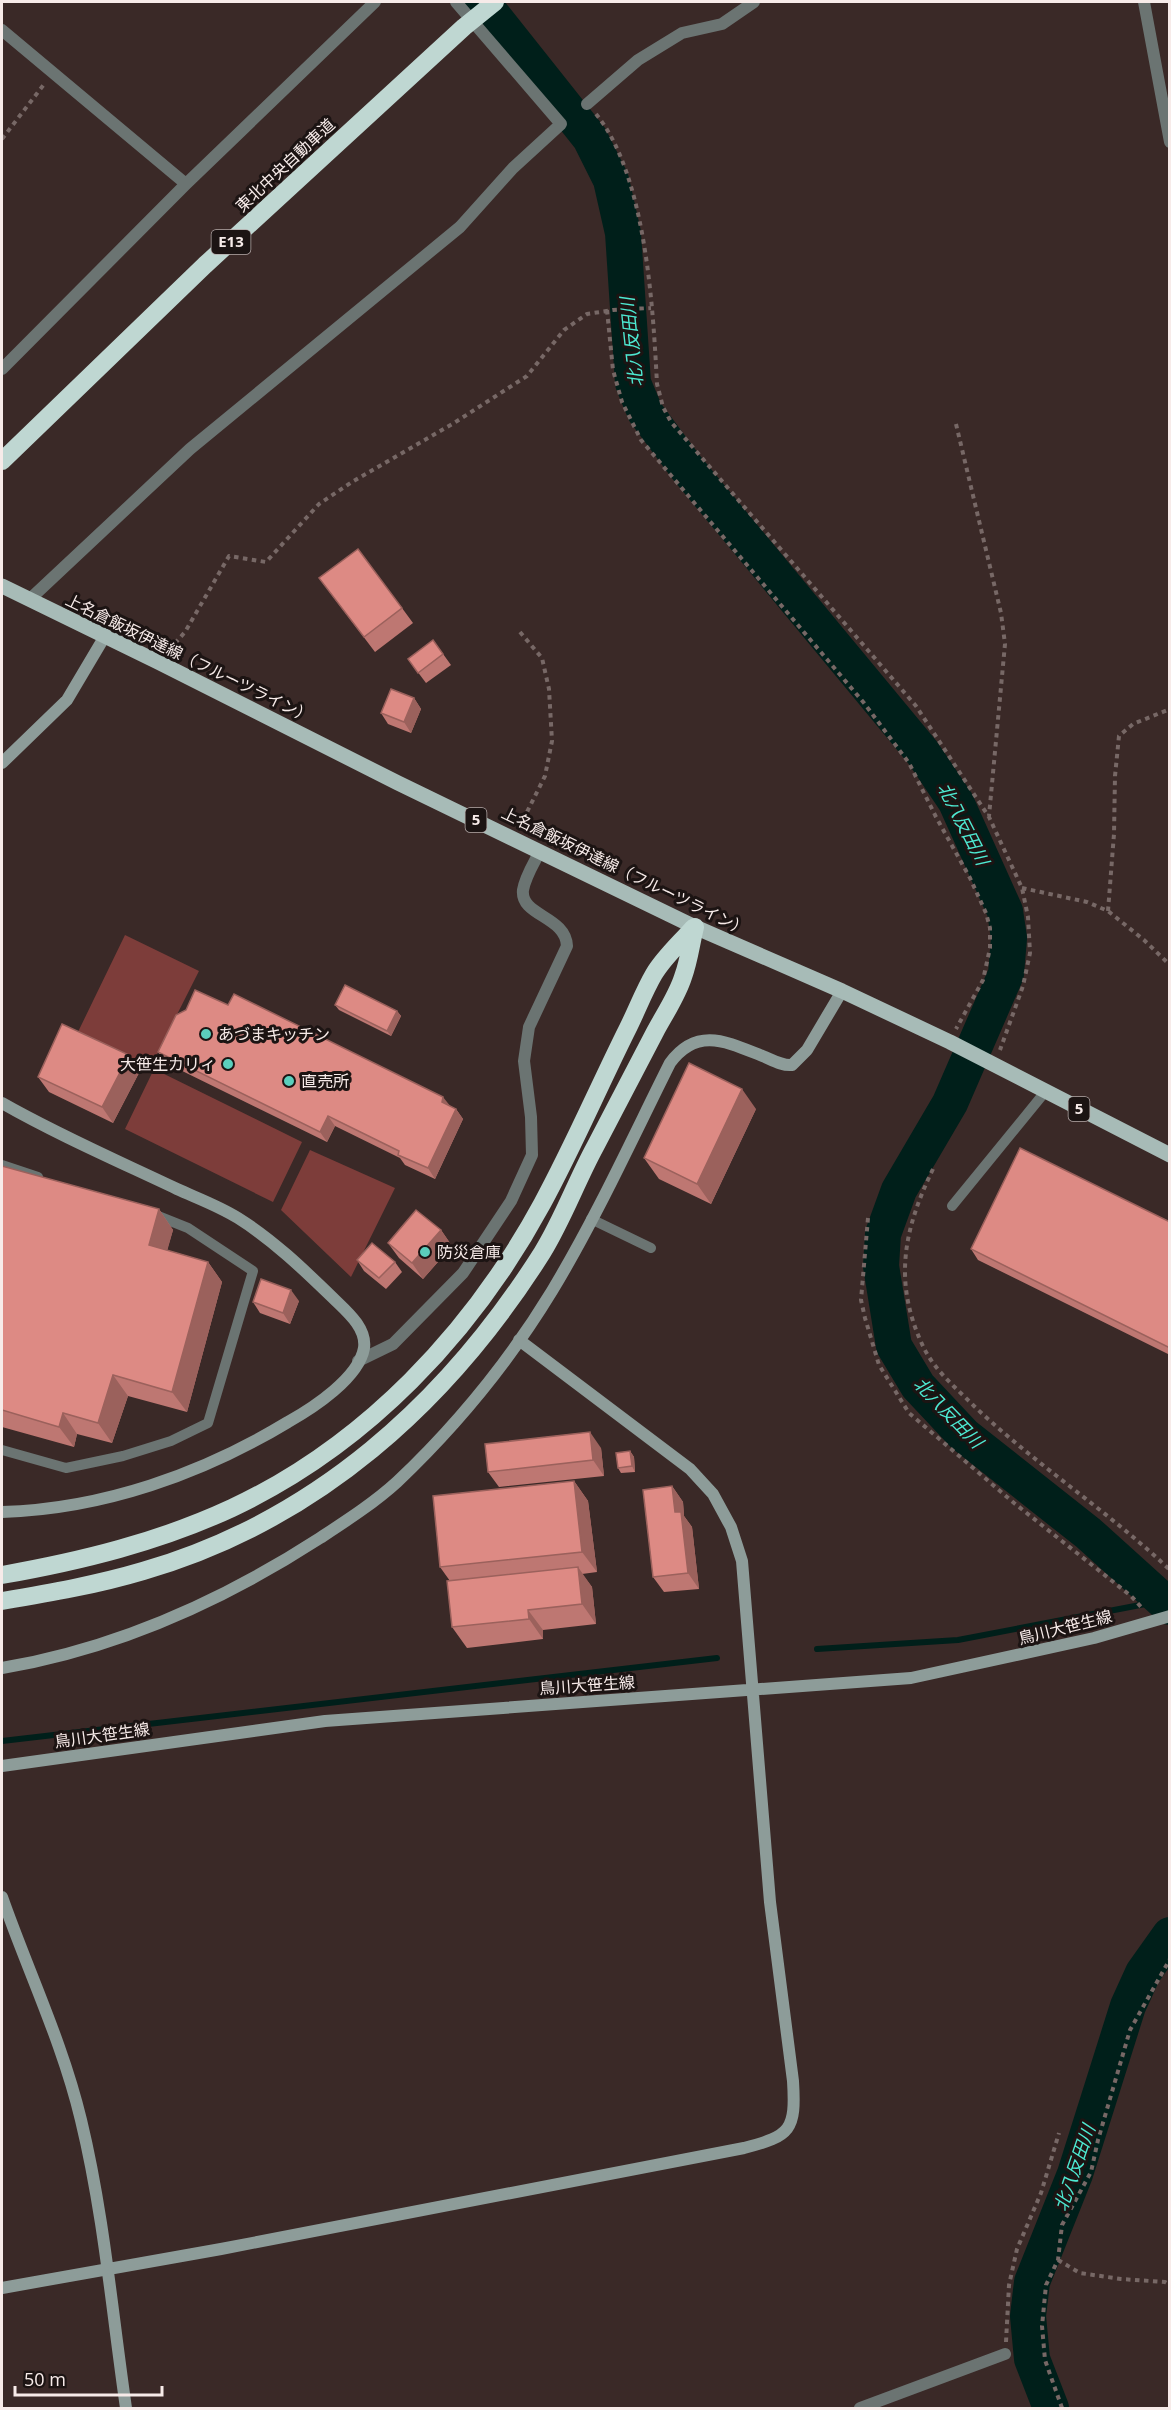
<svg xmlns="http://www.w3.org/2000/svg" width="1171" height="2410" font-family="'Open Sans','Noto Sans JP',sans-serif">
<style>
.green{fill:#7d3d3a}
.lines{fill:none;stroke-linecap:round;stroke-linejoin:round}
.stream{stroke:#001f1a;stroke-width:6}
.river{stroke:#001f1a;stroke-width:36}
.path{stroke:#776866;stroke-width:4;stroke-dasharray:4.5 4.5;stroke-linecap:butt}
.lane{stroke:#6b7472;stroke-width:10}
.street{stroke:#6b7472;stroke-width:12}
.secondary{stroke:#8d9c99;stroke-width:12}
.primary{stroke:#a7bbb7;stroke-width:15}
.highway{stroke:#bfd7d2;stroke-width:18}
.wall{fill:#be7772}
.shaded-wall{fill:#9b615c}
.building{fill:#dd8a84;stroke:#9b615c;stroke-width:1.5}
.poi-dot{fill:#5bcebc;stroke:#1c1413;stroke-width:2}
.labels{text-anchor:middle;stroke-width:6;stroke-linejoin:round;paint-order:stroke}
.shield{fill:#1c1413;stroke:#b5aaa9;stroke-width:1.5}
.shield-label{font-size:15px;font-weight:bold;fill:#f7ebe9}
.street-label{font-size:16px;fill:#f7ebe9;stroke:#1c1413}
.poi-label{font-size:16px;fill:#f7ebe9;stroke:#1c1413;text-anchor:start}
.water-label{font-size:18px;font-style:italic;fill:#4de9d2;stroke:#1c1413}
</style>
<rect width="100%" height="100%" fill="#3a2927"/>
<path class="green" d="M125 935 199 971 149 1070 77 1034Z
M154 1069 302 1142 273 1202 125 1129Z
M310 1150 395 1188 351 1277 281 1210Z"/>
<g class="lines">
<path class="stream" d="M817 1649 958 1640 1161 1601
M2 1741 717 1658"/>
<path class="river" d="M482 2 590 138 611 180 623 233 633 383 645 412 686 467 923 753 956 802 1005 911 1009 938 1006 974 950 1103 899 1190 883 1234 881 1266 894 1346 918 1386 964 1435 1088 1533 1170 1607
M1051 2408 1032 2359 1028 2316 1032 2282 1075 2174 1128 2006 1143 1973 1170 1935"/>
<path class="path" d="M596 114C646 175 653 307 657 384L663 407 671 422 916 706 989 817 1022 888 1028 917 1030 953 1023 986 1000 1050
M2 139 45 83
M607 310 613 370 622 402 641 440 864 703 909 763 936 817 970 878 986 913 990 928V948L983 980 956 1029
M956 424 1001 613 1005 644 989 816
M520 632 542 658 549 689 552 741 545 776 521 824
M169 650 185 632 229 556 266 562 319 504 352 482 454 423 527 376 564 330 587 314 613 310 651 308
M1022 888 1087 902 1108 911 1144 940 1170 965
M1108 911 1114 834 1115 776 1119 736 1133 724 1170 709
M933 1169C904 1229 893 1281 922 1344 933 1369 955 1387 974 1406 1036 1465 1108 1511 1170 1570
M868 1218 861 1300 865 1318 879 1365 909 1413 1014 1503 1131 1596 1143 1609
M1058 2260 1080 2273 1121 2279 1165 2282 1170 2285
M1006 2342 1009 2285 1017 2249 1041 2193 1059 2133
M1062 2408 1045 2360 1042 2326 1046 2285 1058 2260 1062 2225 1091 2172 1098 2140 1130 2030 1170 1959"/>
<path class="lane" d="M2 1165 38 1177
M952 1206 1045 1092
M591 1219 651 1248
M2 1450 66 1468 123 1456 171 1441 208 1423 253 1271 188 1228 153 1214"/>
<path class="street" d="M1144 2 1170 142
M2 30 186 184
M587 104 638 60 682 33 722 24 754 2
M2 369 186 184 375 2
M29 600 190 449 460 227 513 168 561 124 456 2
M358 1361 393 1344 463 1273 511 1201 532 1155 531 1117 524 1061 529 1027 567 946C566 916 520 916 523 890 525 877 534 863 540 851
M860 2408 1005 2354"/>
<path class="secondary" d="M2 763 67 700 105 636
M2 1103C58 1135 118 1161 177 1189 197 1198 219 1206 238 1218 273 1240 302 1268 332 1297 345 1310 367 1327 364 1348 359 1378 313 1408 288 1422 202 1474 103 1509 2 1512
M2 1668C115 1649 224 1600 320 1538 346 1521 374 1503 397 1482 456 1426 510 1360 552 1291 596 1218 632 1139 670 1063 698 1025 729 1043 765 1057 774 1061 783 1066 792 1065L807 1050 842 991
M2 1766 325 1721 911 1678 1094 1638 1170 1616
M2 1897C28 1971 63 2044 81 2120 104 2215 112 2312 126 2408
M2 2288 221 2249 744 2148C791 2136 796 2130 793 2081L770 1902 742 1561 731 1527 713 1494 690 1469 519 1340"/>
<path class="primary" d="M2 586 158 662 398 783 695 927 842 991 950 1042 1170 1155"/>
<path class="highway" d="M2 461 205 265 464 27 495 2
M2 1575C81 1561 159 1542 232 1508 366 1445 472 1333 542 1204 573 1147 599 1086 628 1028 637 1010 644 991 654 974 664 957 681 942 693 928
M2 1601C49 1593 96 1585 143 1571 316 1521 447 1403 542 1253 563 1219 576 1182 595 1147 615 1108 635 1070 655 1032 664 1015 677 996 683 977 689 961 691 943 695 927"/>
</g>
<path class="wall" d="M319 578 402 608 413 623 375 652Z
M433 640 451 665 426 683 408 659Z
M414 698 421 709 411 733 388 724 381 713Z
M335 1005 397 1011 401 1016 391 1036 339 1010Z
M158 1052 449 1106 456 1109 463 1119 435 1179 405 1165 400 1158 335 1126 327 1142 166 1063Z
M129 1055 140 1071 113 1123 49 1092 38 1077Z
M756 1109 711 1204 659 1179 644 1158Z
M2 1166 159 1209 173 1230 167 1250 208 1262 222 1282 187 1412 128 1396 112 1443 77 1434 74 1447 2 1427Z
M1170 1222V1355L978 1260 971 1249Z
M441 1230 452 1246 423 1279 399 1258 388 1243Z
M357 1260 395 1262 402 1272 386 1289 364 1271Z
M299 1301 290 1324 260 1313 253 1302Z
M601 1448 604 1476 499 1487 488 1472Z
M630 1451 634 1457 635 1472 621 1473 618 1468Z
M574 1481 588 1501 597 1572 582 1574 592 1587 596 1624 543 1630V1639L467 1648 452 1627 450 1581 440 1567Z
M672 1486 683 1502 684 1516 692 1527 699 1589 664 1592 653 1577Z"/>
<path class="shaded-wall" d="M414 698 421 709 411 733 404 722Z
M397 1011 401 1016 391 1036 387 1031Z
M129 1055 140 1071 113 1123 102 1107Z
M742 1089 756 1109 711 1204 697 1184Z
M443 1097 451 1107 442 1102Z
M456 1109 463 1119 435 1179 428 1168Z
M328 1116 335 1126 327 1142 320 1132Z
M159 1209 173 1230 163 1266 149 1245Z
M441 1230 452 1246 423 1279 412 1263Z
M208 1262 222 1282 187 1412 172 1392Z
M291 1290 299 1301 290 1324 283 1313Z
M113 1375 128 1396 112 1443 98 1423Z
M63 1413 77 1434 74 1447 59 1427Z
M590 1432 601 1448 604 1476 593 1460Z
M630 1451 634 1457 635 1472 632 1466Z
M574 1481 588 1501 597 1572 582 1552Z
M672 1486 683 1502 684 1516 692 1527 699 1589 688 1573 675 1512Z
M578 1567 592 1587 596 1624 582 1604Z
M528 1610 543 1630V1639L529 1619Z"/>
<path class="building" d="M358 549 402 608 364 637 319 578Z
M433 640 443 654 418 673 408 659Z
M391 689 414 698 404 722 381 713Z
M345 985 397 1011 387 1031 335 1005Z
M195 990 228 1005 234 994 443 1097 442 1102 456 1109 428 1168 398 1155 399 1151 328 1116 320 1132 158 1052 176 1015 186 1010Z
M62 1024 129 1055 102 1107 38 1077Z
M689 1063 742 1089 697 1184 644 1158Z
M1020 1148 1170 1222V1348L971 1249Z
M2 1166 159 1209 149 1245 208 1262 172 1392 113 1375 98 1423 63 1413 59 1427 2 1410Z
M416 1210 441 1230 412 1263 388 1243Z
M372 1243 395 1262 379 1278 357 1260Z
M261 1279 291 1290 283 1313 253 1302Z
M590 1432 593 1460 488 1472 485 1444Z
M630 1451 632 1466 618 1468 616 1453Z
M574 1481 582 1552 440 1567 433 1496Z
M672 1486 675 1512H681L688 1573 653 1577 643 1490Z
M578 1567 582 1604 528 1610 529 1619 452 1627 447 1581Z"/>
<g class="poi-dot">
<circle cx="206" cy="1034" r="6"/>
<circle cx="228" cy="1064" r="6"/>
<circle cx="289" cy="1081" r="6"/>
<circle cx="425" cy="1252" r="6"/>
</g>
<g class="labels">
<g class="shield">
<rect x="211.5" y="230" width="39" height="24" rx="4.5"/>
<rect x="465.5" y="808" width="21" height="24" rx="4.5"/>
<rect x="1068.5" y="1097" width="21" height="24" rx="4.5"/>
</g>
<g class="shield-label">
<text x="231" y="247">E13</text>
<text x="476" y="825">5</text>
<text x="1079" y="1114">5</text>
</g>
<g class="street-label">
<text transform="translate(285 165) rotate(-43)" y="6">東北中央自動車道</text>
<text transform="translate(189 658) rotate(26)" y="6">上名倉飯坂伊達線（フルーツライン）</text>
<text transform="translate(625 871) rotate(26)" y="6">上名倉飯坂伊達線（フルーツライン）</text>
<text transform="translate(1065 1627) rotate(-14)" y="6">鳥川大笹生線</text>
<text transform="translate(587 1685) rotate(-4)" y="6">鳥川大笹生線</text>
<text transform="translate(102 1735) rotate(-8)" y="6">鳥川大笹生線</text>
</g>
<g class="poi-label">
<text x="218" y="1040">あづまキッチン</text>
<text x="216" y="1070" text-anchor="end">大笹生カリィ</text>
<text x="301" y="1087">直売所</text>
<text x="437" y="1258">防災倉庫</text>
</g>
<g class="water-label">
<text transform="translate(632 342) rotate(-96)" y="6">北八反田川</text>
<text transform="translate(963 824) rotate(63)" y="6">北八反田川</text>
<text transform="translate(948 1413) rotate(46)" y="6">北八反田川</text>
<text transform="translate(1075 2168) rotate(-71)" y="6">北八反田川</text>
</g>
</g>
<rect width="1171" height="2410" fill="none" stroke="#f7ebe9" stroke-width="6"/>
<path d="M15 2386v9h147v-9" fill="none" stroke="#f7ebe9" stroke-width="3"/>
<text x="24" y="2386" font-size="18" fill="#f7ebe9" stroke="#1c1413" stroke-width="4.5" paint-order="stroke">50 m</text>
</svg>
